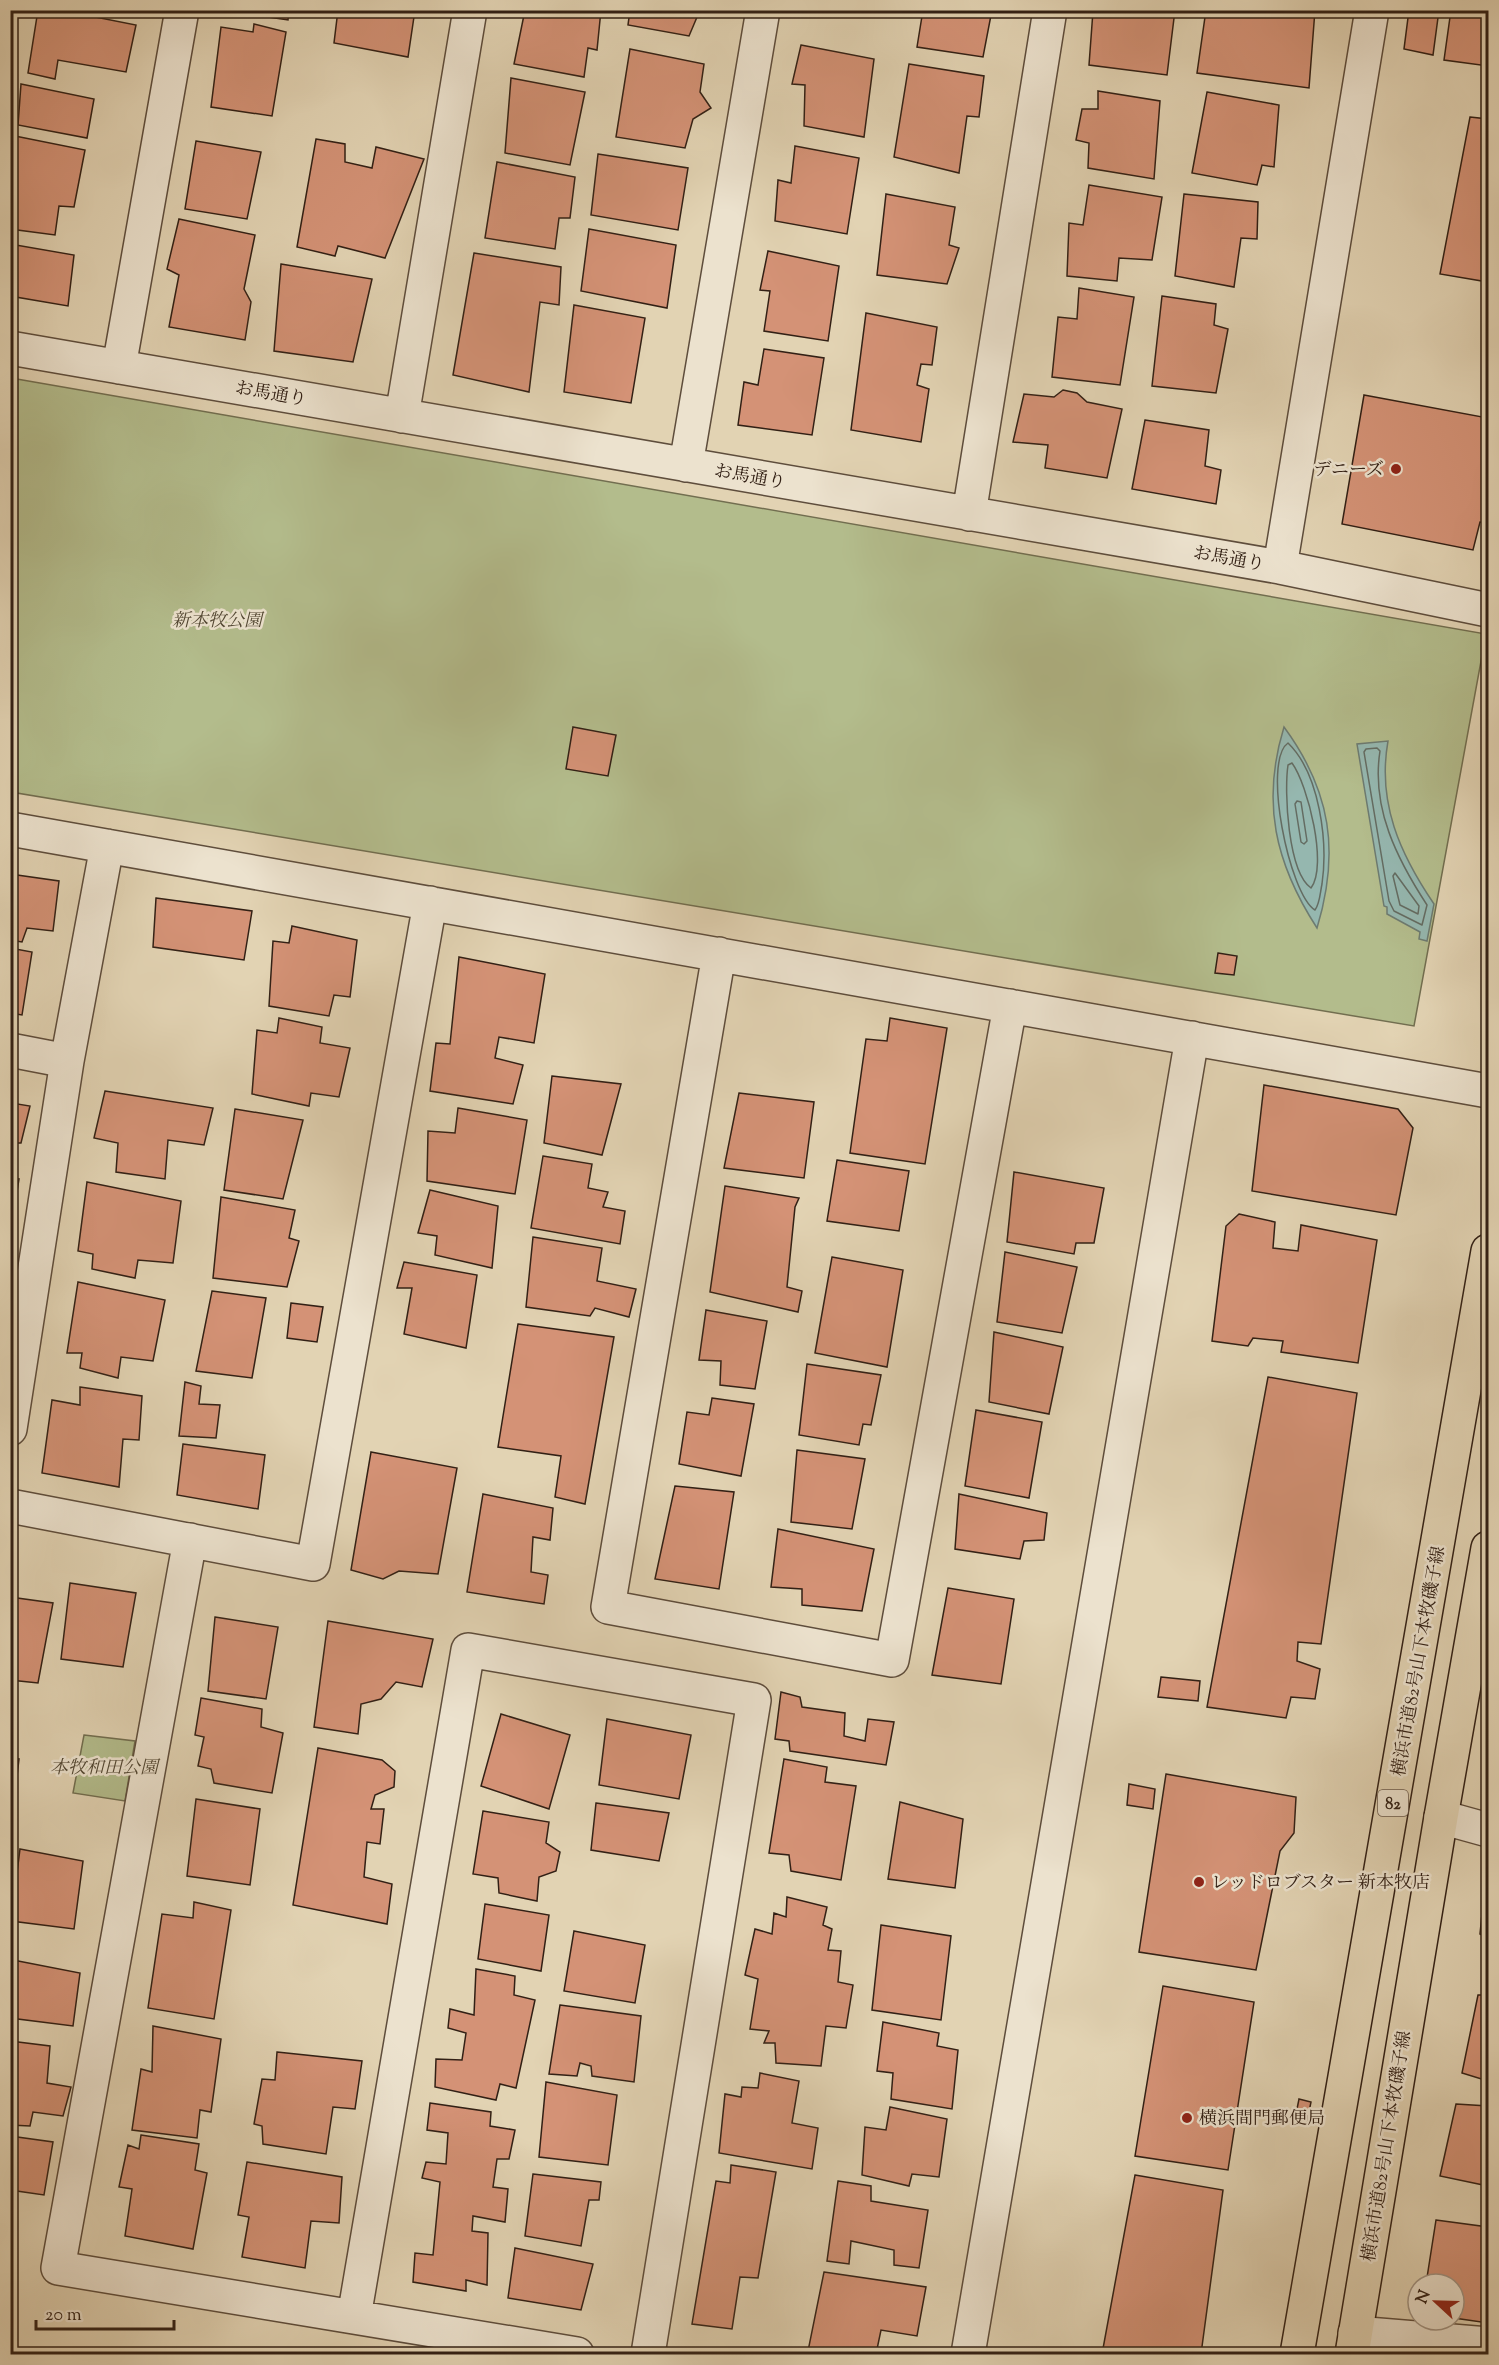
<svg xmlns="http://www.w3.org/2000/svg" width="1499" height="2365" font-family="'Sorts Mill Goudy','Noto Serif JP',serif">
<style>
.green{fill:#b3bc8c;stroke:#726e50;stroke-width:1.5}
.water{fill:#95b7af;stroke:#6d7b71;stroke-width:1.5}
.lines{fill:none;stroke-linecap:round;stroke-linejoin:round}
.shore{stroke:#646c62;stroke-width:1.5}
.building{fill:#d49276;stroke:#322015;stroke-width:1.5}
.minor-casing{stroke:#5e4d3c;stroke-width:36}
.major-casing{stroke:#322015;stroke-width:36}
.minor{stroke:#ece2ce;stroke-width:33}
.major{stroke:#e2d3b3;stroke-width:33}
.poi-dot{fill:#8f2418;stroke:#ece2ce;stroke-width:2}
.labels{text-anchor:middle;stroke-width:5;stroke-linejoin:round;paint-order:stroke}
.shield{fill:#ece2ce;stroke:#6a5a4c;stroke-width:1.5}
.shield-label{font-size:16px;font-weight:bold;fill:#322015}
.street-label{font-size:18px;fill:#322015;stroke:#ece2ce}
.poi-label{font-size:18px;fill:#322015;stroke:#ece2ce;text-anchor:start}
.park-label{font-size:18px;font-style:italic;fill:#524733;stroke:#ece2ce}
</style>
<rect width="100%" height="100%" fill="#e2d3b3"/>
<filter id="stains"><feTurbulence type="fractalNoise" baseFrequency=".00333" numOctaves="4"/><feColorMatrix values="0 0 0 0 .2 0 0 0 0 .09 0 0 0 0 .02 0 0 0 .5 -.17"/></filter>
<radialGradient id="worn" r=".72"><stop offset=".6" stop-color="#630" stop-opacity="0"/><stop offset="1" stop-color="#630" stop-opacity=".3"/></radialGradient>
<path class="green" d="M11 378 1486 634 1414 1026 11 792Z
M84 1735 135 1741 125 1801 73 1793Z"/>
<path class="water" d="M1284 727C1331 791 1340 852 1317 928 1275 863 1261 802 1284 727Z
M1388 741C1377 803 1400 854 1434 904L1427 941 1419 939 1420 932 1387 914V907L1384 906 1357 744Z"/>
<g class="lines">
<path class="shore" d="M1288 743C1320 774 1328 842 1322 884 1320 893 1320 903 1315 910 1289 894 1262 761 1288 743Z
M1377 748 1380 751C1371 808 1397 859 1427 905L1422 925 1394 911 1389 901 1364 752 1366 749Z
M1292 763C1308 785 1328 866 1311 888 1288 872 1284 792 1288 765Z
M1297 801 1301 802 1307 841 1304 844 1301 842 1295 804Z
M1395 873 1419 906 1418 914 1400 905 1393 876Z"/>
</g>
<path class="building" d="M38 10H60L136 25 126 72 58 60 55 79 28 73Z
M240 10H289L288 20 240 13Z
M338 10H415L408 57 334 43Z
M525 10H601L597 50 588 48 584 77 514 64Z
M630 10H700L689 36 628 25Z
M923 10H992L983 57 917 47Z
M1117 10H1175L1167 75 1089 65 1093 11Z
M1206 10H1315L1309 88 1197 73Z
M1409 10H1439L1433 55 1404 49Z
M1451 10H1488V66L1444 60Z
M254 24 286 32 272 116 211 107 221 27 253 32Z
M801 45 874 59 864 137 804 126 805 85 792 84Z
M630 49 704 64 700 92 711 108 693 119 685 148 616 137Z
M909 64 984 76 979 117 967 116 959 173 894 157Z
M511 78 585 92 570 165 505 153Z
M21 84 94 99 87 138 18 125Z
M1098 91 1160 101 1154 179 1088 168 1089 143 1076 140 1082 109H1098Z
M1207 92 1279 105 1274 167 1262 165 1257 185 1192 173Z
M1470 117 1488 119V282L1440 274Z
M15 136 85 150 74 207 59 206 55 235 10 229V169Z
M316 139 345 144V162L372 168 376 147 424 159 385 258 338 246 335 256 297 247Z
M196 141 261 152 247 219 185 209Z
M795 146 859 158 847 234 775 221 778 180 791 183Z
M598 154 688 168 678 230 591 215Z
M497 162 575 177 570 218H559L555 249 485 238Z
M1089 185 1162 197 1152 260 1119 258 1117 281 1067 276 1069 223 1083 225Z
M886 194 955 207 949 245 959 248 947 284 877 275Z
M1184 194 1258 202 1257 239 1241 238 1234 287 1175 276Z
M179 219 255 235 244 289 251 302 245 340 169 327 179 275 167 269Z
M589 229 676 245 667 308 581 291Z
M10 244 74 255 68 306 10 296Z
M768 251 839 266 828 341 764 331 770 291 760 290Z
M474 253 561 267 559 305 540 302 529 392 453 375Z
M281 264 372 279 353 362 274 351Z
M1079 288 1134 297 1120 385 1052 377 1058 317 1077 319Z
M1162 296 1216 304 1214 325 1228 329 1216 393 1152 386Z
M574 305 645 318 631 403 564 392Z
M866 313 937 327 932 365 921 364 917 385 929 389 921 442 851 430Z
M764 349 824 358 812 435 738 425 744 382 758 385Z
M1063 390 1077 393 1087 402 1122 409 1107 478 1045 468 1048 445 1013 442 1024 394 1054 397Z
M1364 395 1488 418V523L1480 522 1473 550 1342 524Z
M1145 420 1209 430 1205 466 1221 470 1216 504 1132 489Z
M573 727 616 735 608 776 566 769Z
M10 874 59 881 53 931 27 928 22 942 10 940Z
M156 898 252 911 244 960 153 947Z
M292 926 357 940 350 997 334 995 329 1016 269 1006 273 941 289 943Z
M10 948 32 952 22 1015 10 1013Z
M1218 953 1237 956 1234 975 1215 973Z
M459 957 545 974 534 1043 499 1037 495 1058 523 1065 513 1104 430 1091 436 1043 450 1044Z
M279 1018 322 1027 320 1043 350 1048 339 1097 311 1093 309 1106 252 1094 257 1030 277 1033Z
M890 1018 947 1028 925 1164 850 1153 866 1039 887 1041Z
M552 1076 621 1084 602 1155 544 1143Z
M10 1085 16 1086 11 1103 30 1106 21 1143H10Z
M1264 1085 1398 1109 1413 1128 1396 1215 1252 1191Z
M105 1091 213 1108 204 1145 168 1140 165 1179 116 1172 118 1143 94 1138Z
M739 1093 814 1102 804 1178 724 1168Z
M458 1108 527 1120 515 1194 427 1181 428 1131 455 1133Z
M235 1109 303 1120 283 1199 224 1190Z
M543 1156 592 1164 588 1188 608 1192 603 1207 625 1211 620 1244 531 1228Z
M837 1160 909 1171 899 1231 827 1221Z
M1014 1172 1104 1188 1094 1243H1076L1074 1254 1007 1242Z
M10 1178 19 1179 10 1237Z
M87 1182 181 1201 173 1263 138 1260 135 1278 92 1269 93 1254 78 1251Z
M725 1186 799 1198 795 1207 787 1287 802 1291 798 1312 710 1292Z
M430 1190 498 1206 492 1268 435 1255 437 1236 418 1233Z
M221 1197 295 1210 289 1238 299 1241 287 1287 213 1278Z
M1239 1214 1275 1222 1273 1248 1298 1251 1301 1225 1377 1240 1358 1363 1281 1352 1283 1341 1253 1338 1248 1346 1212 1341 1226 1226Z
M533 1237 602 1248 597 1281 636 1289 629 1317 595 1308 590 1316 526 1307Z
M1005 1252 1077 1267 1062 1333 997 1322Z
M832 1257 903 1270 887 1367 815 1353Z
M404 1262 477 1275 466 1348 404 1334 412 1288H397Z
M78 1282 165 1300 153 1361 121 1357 118 1378 80 1368 82 1353H67Z
M212 1291 266 1298 252 1378 196 1371Z
M291 1303 323 1307 317 1342 287 1338Z
M706 1310 767 1321 755 1389 720 1385 721 1361 699 1360Z
M518 1324 614 1337 585 1504 555 1497 561 1456 498 1447Z
M994 1332 1063 1347 1049 1414 989 1402Z
M807 1364 881 1375 871 1425 863 1424 859 1445 799 1435Z
M1268 1377 1357 1393 1321 1644 1298 1642 1297 1661 1320 1669 1315 1699 1291 1697 1286 1718 1207 1707Z
M185 1382 201 1386 199 1404 220 1405 216 1438 179 1436Z
M80 1387 142 1396 139 1440 123 1439 119 1487 42 1473 52 1400 80 1405Z
M712 1398 754 1404 741 1476 679 1464 687 1412 709 1415Z
M976 1410 1042 1422 1029 1498 965 1486Z
M183 1444 265 1455 258 1509 177 1495Z
M797 1450 865 1459 852 1529 791 1522Z
M371 1452 457 1468 438 1574 399 1571 383 1579 351 1570Z
M675 1486 734 1492 719 1589 655 1579Z
M483 1494 553 1508 550 1540 533 1537 531 1572 548 1575 544 1604 467 1592Z
M959 1494 1047 1513 1044 1540 1024 1541 1020 1559 955 1549Z
M778 1529 874 1549 862 1611 802 1605V1589L771 1587Z
M70 1583 136 1593 123 1667 61 1659Z
M948 1588 1014 1599 1001 1684 932 1675Z
M10 1597 53 1603 38 1683 10 1680Z
M215 1617 278 1627 266 1699 208 1691Z
M328 1621 433 1639 422 1687 396 1682 381 1699 361 1704 358 1734 314 1727Z
M1161 1677 1200 1681 1198 1701 1158 1697Z
M781 1692 800 1697 802 1707 845 1713 844 1736 865 1741 868 1719 894 1722 886 1765 790 1751 789 1741 775 1739Z
M201 1698 262 1709 261 1727 283 1733 272 1793 214 1783 211 1769 198 1766 204 1737 195 1735Z
M501 1714 570 1735 549 1809 481 1786Z
M607 1719 691 1735 679 1799 599 1785Z
M318 1748 382 1760 395 1771 394 1787 375 1795 371 1809H384L380 1844 367 1842 364 1877 392 1884 387 1924 293 1905Z
M10 1758 19 1759 15 1793 10 1792Z
M784 1759 827 1767 825 1782 856 1786 841 1880 791 1871 789 1855 769 1853Z
M1166 1774 1296 1797 1294 1833 1280 1851 1256 1970 1139 1952Z
M1129 1784 1155 1789 1153 1809 1127 1805Z
M196 1799 260 1809 250 1885 187 1876Z
M900 1802 963 1819 955 1888 888 1879Z
M596 1803 669 1813 659 1861 591 1850Z
M483 1811 549 1822 546 1843 560 1852 556 1871 539 1877 537 1901 499 1893 498 1878 473 1874Z
M20 1849 83 1861 74 1929 11 1921Z
M787 1897 827 1907 823 1925 832 1929 828 1950 841 1951 838 1982 853 1985 846 2028 826 2026 821 2066 776 2063 775 2043H764L769 2031 750 2029 758 1979 745 1975 755 1929 772 1934 774 1913 786 1917Z
M194 1902 231 1910 214 2019 148 2008 162 1914 193 1918Z
M485 1904 549 1915 541 1971 478 1959Z
M1483 1904 1488 1905V1938L1480 1934Z
M881 1925 951 1936 941 2020 872 2010Z
M574 1931 645 1945 635 2003 564 1991Z
M13 1960 80 1973 73 2026 10 2018Z
M476 1969 515 1976 514 1995 535 2000 516 2088 500 2084 496 2100 435 2087 436 2059 462 2060 466 2033 448 2028 450 2009 474 2015Z
M1163 1986 1254 2002 1228 2170 1135 2156Z
M1478 1995H1488V2081L1462 2073Z
M560 2005 641 2016 634 2082 592 2076 591 2066 580 2063 577 2076 549 2074Z
M883 2022 939 2033 937 2046 958 2050 952 2109 891 2099 893 2073 877 2071Z
M153 2026 221 2039 211 2112 200 2110 197 2138 132 2130 141 2069 152 2072Z
M10 2041 50 2046 47 2083 71 2087 63 2116 33 2112 30 2126 10 2125Z
M277 2052 362 2061 355 2109 333 2107 326 2154 263 2144 262 2126 254 2124 262 2079 275 2080Z
M760 2073 799 2081 792 2123 818 2128 812 2169 719 2153 725 2094 741 2097 742 2087 758 2088Z
M546 2082 617 2095 608 2165 539 2157Z
M1299 2099 1311 2102 1306 2126 1294 2124Z
M430 2103 491 2112 490 2126 515 2130 509 2159H497L493 2187 508 2189 505 2222 473 2216 472 2231 488 2233 487 2285 466 2280V2291L413 2282 415 2253 433 2255 440 2182 422 2178 426 2162 446 2164 448 2133 427 2130Z
M1456 2104 1488 2106V2186L1440 2176Z
M890 2107 947 2119 939 2177 912 2174 909 2186 862 2175 865 2127 886 2130Z
M141 2135 199 2144 195 2170 207 2173 193 2249 125 2236 132 2189 119 2187 128 2145 139 2149Z
M10 2136 53 2142 44 2195 10 2190Z
M247 2162 342 2177 339 2223 311 2221 305 2268 242 2257 249 2217 238 2215Z
M731 2165 776 2172 758 2278 740 2277 732 2329 692 2324 716 2181 730 2183Z
M533 2174 601 2182 599 2200H589L581 2246 525 2236Z
M1135 2175 1223 2190 1201 2354H1102Z
M838 2181 871 2186V2201L928 2210 919 2268 894 2265V2250L851 2241 849 2264 827 2261Z
M1436 2220 1488 2227V2323L1454 2318V2284H1426Z
M515 2248 593 2264 581 2310 508 2298Z
M824 2272 926 2287 917 2336 881 2330 876 2354H831L808 2351Z"/>
<g class="lines">
<g class="minor-casing">
<path id="minor" d="M10 348 1280 567 1488 610
M119 367 182 10
M402 416 470 10
M686 465 763 10
M969 514 1050 10
M1280 567 1372 10
M10 829 1488 1091
M719 954 608 1607 892 1660 1010 1006
M10 1050 67 1061 10 1429
M67 1061 107 846
M10 1506 313 1564 430 903
M190 1540 58 2268 577 2354
M1441 1817 1488 1830
M354 2317 468 1650 754 1700 648 2354
M1355 2333 1488 2344
M968 2354 1192 1038"/>
</g>
<g class="major-casing">
<path id="major" d="M1297 2354 1488 1251
M1352 2354 1441 1817 1488 1548"/>
</g>
<use href="#minor" class="minor"/>
<use href="#major" class="major"/>
</g>
<g class="poi-dot">
<circle cx="1396" cy="469" r="6"/>
<circle cx="1199" cy="1882" r="6"/>
<circle cx="1187" cy="2118" r="6"/>
</g>
<g class="labels">
<rect class="shield" x="1378" y="1790" width="30" height="26" rx="4.5"/>
<g class="shield-label">
<text x="1393" y="1809">82</text>
</g>
<g class="street-label">
<text transform="translate(271 393) rotate(10)" y="6">お馬通り</text>
<text transform="translate(750 476) rotate(10)" y="6">お馬通り</text>
<text transform="translate(1229 558) rotate(10)" y="6">お馬通り</text>
<text transform="translate(1418 1661) rotate(-80)" y="6">横浜市道82号山下本牧磯子線</text>
<text transform="translate(1386 2146) rotate(-81)" y="6">横浜市道82号山下本牧磯子線</text>
</g>
<g class="poi-label">
<text x="1384" y="475" text-anchor="end">デニーズ</text>
<text x="1211" y="1888">レッドロブスター 新本牧店</text>
<text x="1199" y="2124">横浜間門郵便局</text>
</g>
<g class="park-label">
<text x="217" y="626">新本牧公園</text>
<text x="104" y="1773">本牧和田公園</text>
</g>
</g>
<rect width="1499" height="2365" fill="none" stroke="#e2d3b3" stroke-width="36"/>
<rect x="12" y="12" width="1475" height="2341" fill="none" stroke="#322015" stroke-width="3"/>
<rect x="18" y="18" width="1463" height="2329" fill="none" stroke="#322015" stroke-width="1.5"/>
<g transform="translate(1436 2302) rotate(292)"><circle r="28" fill="#ece2ce" stroke="#a29484" stroke-width="1.5"/>
<path d="M0-4.5L10 22L0 15L-10 22Z" fill="#8f2418"/>
<text y="-9" font-size="16" font-weight="bold" text-anchor="middle" fill="#322015">N</text>
</g>
<path d="M36 2320v9h138v-9" fill="none" stroke="#322015" stroke-width="3"/>
<text x="45" y="2320" font-size="18" fill="#322015" stroke="#ece2ce" stroke-width="4.5" paint-order="stroke">20 m</text>
<rect width="100%" height="100%" filter="url(#stains)"/>
<rect width="100%" height="100%" fill="url(#worn)"/>
</svg>
